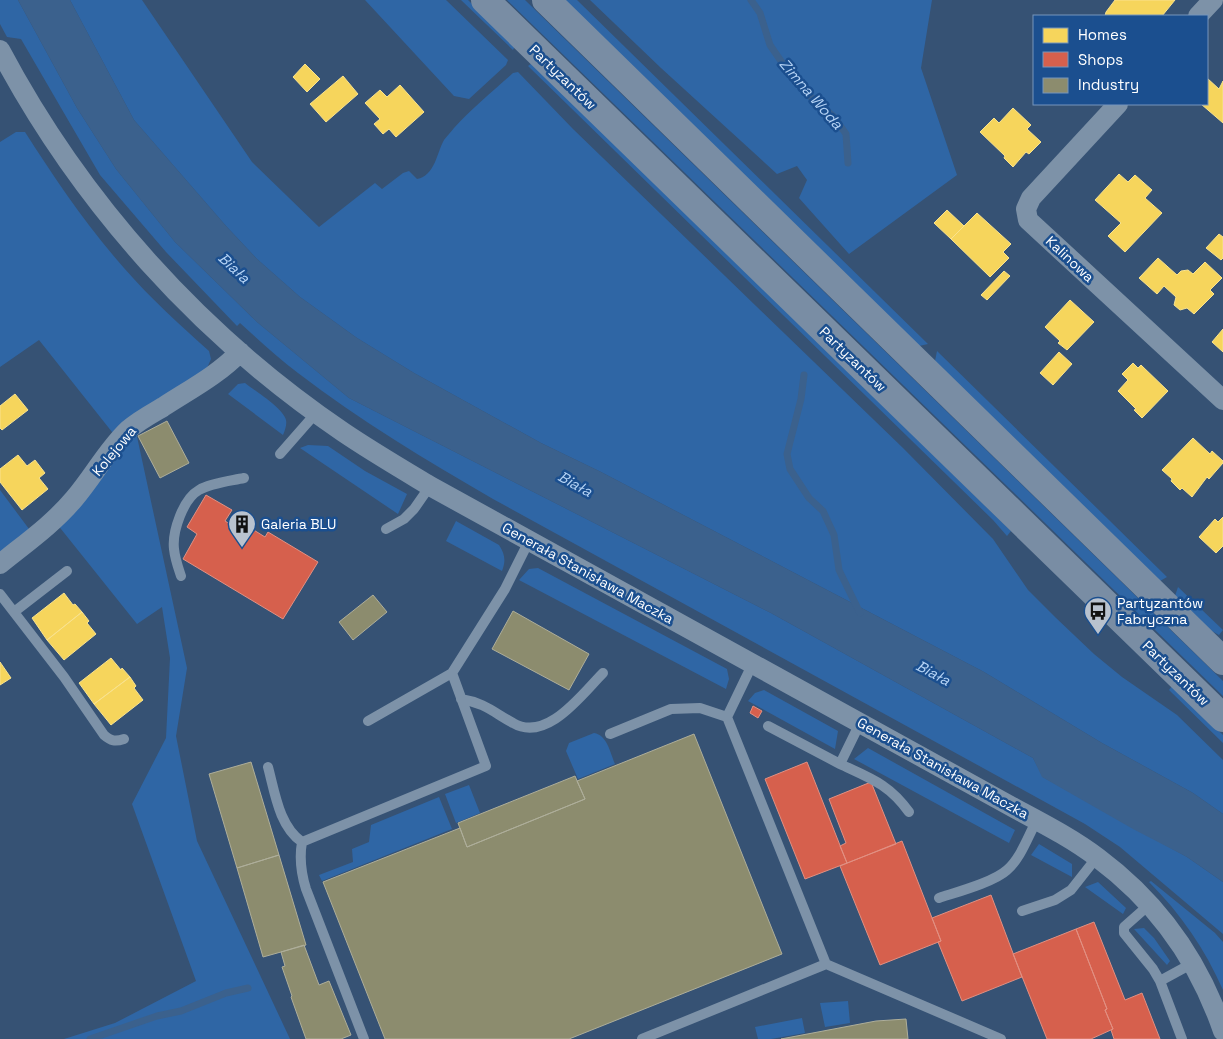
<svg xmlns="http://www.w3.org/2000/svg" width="1223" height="1039" font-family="'Space Grotesk',sans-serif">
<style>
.green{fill:#2f66a5}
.water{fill:#3b618d}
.homes{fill:#f6d55c;stroke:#f9e28d}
.shops{fill:#d6604d;stroke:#e29082}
.industry{fill:#8c8c6e;stroke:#aeae9a}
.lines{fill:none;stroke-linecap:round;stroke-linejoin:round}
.stream{stroke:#3b618d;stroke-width:7}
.service{stroke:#7d92a8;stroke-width:10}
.minor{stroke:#7d92a8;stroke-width:20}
.secondary{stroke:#798da4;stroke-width:28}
.labels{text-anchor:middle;stroke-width:5;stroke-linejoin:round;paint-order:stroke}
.street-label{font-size:14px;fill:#fff;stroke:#1b4f8f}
.poi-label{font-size:14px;fill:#fff;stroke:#1b4f8f;text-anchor:start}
.water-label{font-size:15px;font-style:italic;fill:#b5d3f5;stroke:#1b4f8f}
</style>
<rect width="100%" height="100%" fill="#365274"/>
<path class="green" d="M0 0H18L77 108 116 169 175 242 257 322 349 398 771 613 1033 758 1043 777 1187 857 1223 882V934L1120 847 1085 824 493 499C426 460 359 420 298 373 278 358 259 340 240 323L237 326 166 252 100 175 21 39 7 37 0 24Z
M70 0H142L252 162 319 227 375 183 382 189 403 173 409 171 417 179C435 176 437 152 444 140 447 136 451 132 454 128 472 108 493 91 513 73L518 72 573 129 903 448 993 539 1028 590 1055 617 1094 654 1122 677 1177 715 1223 760V814L1193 793 1102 743 984 672 601 472 541 443 414 373 357 338 300 297 257 259 226 226 134 120Z
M365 0H446L508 60 506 65 469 99 454 96Z
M461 0H468L515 46 513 50Z
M507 0H525L1223 681V696Z
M564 0H577L928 344 919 346Z
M590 0H932L921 68 957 175 849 254 799 198 807 180 797 166 777 174 661 68Z
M532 63 1011 531 1007 536 993 520 528 66Z
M16 132H25C55 179 87 226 124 268 150 298 180 325 209 351L211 359 207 368 116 437 39 340 0 367V142Z
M937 351 1167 577 1160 581 935 361Z
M245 383C255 391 283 408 286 420 287 425 285 430 283 435L228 394 238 384Z
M136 432 187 668 176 736 197 841 290 1039H64L115 1023 196 981 132 804 166 738 170 658 162 607 137 624 57 524Z
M308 445 328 446 365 471 407 494 398 514 300 448Z
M0 490 32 533 0 557Z
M456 521 499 545C505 554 506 561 502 571L446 541Z
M538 568 727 669 729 679 726 689 519 580 529 569Z
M1178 587 1223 630 1219 635 1210 630 1175 596Z
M1172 686 1223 735V743L1169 690Z
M764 690 838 731 835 749 748 701 755 693Z
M594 733C607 735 610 752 615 764L578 779 566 751 569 743Z
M868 748 1015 830 1009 843 854 759Z
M469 785 480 813 456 823 445 794Z
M439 797 452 829 322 881 319 875 353 862 352 849 369 842 371 825Z
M1039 844 1072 864V877L1031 855Z
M1151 881 1215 933 1223 942V990C1205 949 1181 914 1149 882Z
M1098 882 1126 908 1123 914 1085 887Z
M1144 928 1154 938 1170 961 1167 965 1134 929Z
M848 1001 850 1023 825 1027 820 1003Z
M802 1018 805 1033 771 1039H758L755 1027Z"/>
<path class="water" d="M18 0H70L134 120 226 226 257 259 300 297 357 338 414 373 541 443 601 472 984 672 1102 743 1193 793 1223 814V882L1187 857 1133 829 1042 777 1033 758 771 613 349 398 257 322 175 242 116 169 77 108Z"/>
<path class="homes" d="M1115 0H1175L1162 16H1105L1106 12Z
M305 64 320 79 307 92 293 77Z
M343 76 358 94 326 122 310 104Z
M1207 78 1219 89 1223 81V123L1201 104H1207Z
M400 85 424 112 396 137 389 129 383 134 374 124 380 119 365 103 380 90 387 97Z
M1013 108 1031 125 1027 129 1041 142 1029 154 1026 152 1013 167 1004 158 1005 156 980 132 994 118 999 123Z
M1119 174 1128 182 1135 175 1152 190 1145 198 1162 213 1125 252 1108 236 1121 223 1095 200Z
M947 210 964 226 951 239 934 223Z
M977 213 1011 244 1003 252 1009 258 990 277 951 239Z
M1219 234 1223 237V258L1221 260 1206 248Z
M1158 258 1177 275 1181 271 1188 270 1193 274 1205 262 1222 278 1210 290 1214 294 1194 314 1187 308 1180 310 1174 305 1176 297 1164 286 1157 294 1139 278Z
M1004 271 1010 276 987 300 981 295Z
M1070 300 1094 322 1067 350 1058 343 1060 341 1045 327Z
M1223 329V352L1212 342Z
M1059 352 1072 364 1053 385 1040 373Z
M1133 363 1138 368 1141 365 1168 391 1142 418 1134 410 1136 409 1118 391 1128 380 1122 374Z
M15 394 28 410 2 430 0 428V406Z
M1193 438 1210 454 1212 451 1223 461V463L1209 479 1207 477 1192 497 1182 488 1180 490 1171 481 1172 479 1162 470Z
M18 455 27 466 35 460 45 473 39 478 48 489 22 510 0 482V469Z
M1223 517V546L1216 553 1199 537 1215 519 1218 522Z
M64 593 73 605 75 604 82 612 47 640 32 618Z
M82 612 89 621 87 623 96 634 64 660 47 640Z
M111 658 121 670 122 668 130 677 94 704 79 683Z
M0 662 11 678 0 685Z
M130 677 136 686 134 688 143 700 111 725 94 704Z"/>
<path class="shops" d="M206 495 232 510 225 521 240 530 244 524 265 537 268 532 318 562 283 619 183 559 197 534 187 527Z
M753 706 762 711 758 718 750 713Z
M807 762 847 863 805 879 765 779Z
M871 782 896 844 847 863 840 846 846 843 829 799Z
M902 841 941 941 880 965 840 866Z
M991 895 1022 977 962 1001 938 942 941 941 932 918Z
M1094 922 1125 1000 1142 993 1160 1039H1114L1111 1030 1113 1029 1105 1010 1107 1009 1076 929Z
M1076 929 1107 1009 1105 1010 1113 1029 1091 1039H1047L1013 954Z"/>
<path class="industry" d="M167 421 189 463 160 478 138 436Z
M373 595 387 612 353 640 339 622Z
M513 611 589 654 569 690 492 649Z
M694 734 782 954 569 1039H385L323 882 460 828 467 847 585 799 577 781Z
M251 762 279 855 237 868 209 774Z
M575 776 585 799 467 847 458 823Z
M279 855 306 945 263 957 237 868Z
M304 945 319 985 329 981 351 1035 341 1039H306L291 997 292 996 282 967 285 966 281 952Z
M906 1019 908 1039H781L876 1021Z"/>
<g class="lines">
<path class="stream" d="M751 0 760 13 770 45 783 64 805 92 834 117 846 134 848 163
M804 375 801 399 787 454 790 469 809 498 823 511 834 535 839 570 860 613
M90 1039 157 1016 181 1011 226 993 248 988"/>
<path class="service" d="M280 454 316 413
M386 529 404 519 414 509 430 486
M181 576C178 567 175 559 174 549 172 532 183 499 199 490 211 483 230 481 244 478
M0 594 64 677 104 735C111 741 115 742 124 739
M14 612 67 571
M753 663 727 717 826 964
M461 699C485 703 493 712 513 723 547 743 582 694 603 673
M368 721 452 673 505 589 529 541
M768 726 840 764 860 723
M610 734 671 709 700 708 727 717
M840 764C870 778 889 784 909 812
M268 767C275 793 279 826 302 842
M939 898C957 892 994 882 1007 870 1021 858 1028 836 1037 820
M1150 904 1124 927V933L1153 969 1160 981 1182 1039
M1022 911 1055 900 1071 890 1097 857
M1160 981 1193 963
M364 1039 306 889C301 873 299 859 302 842L486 766 452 673
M642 1039 826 964 1001 1039"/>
<path class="minor" d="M1198 16 1213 0
M0 50C81 203 200 335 343 432 371 451 400 468 430 486L1016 809C1044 824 1073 839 1098 858 1157 902 1199 961 1223 1031
M1118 104 1031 198 1026 209 1028 220 1223 400
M0 564C26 543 53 524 74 499 93 477 107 450 128 430 138 421 151 414 163 407 189 390 218 375 240 352"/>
<path class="secondary" d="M485 0 1223 718
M546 0 1223 661"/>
</g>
<defs>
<g id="building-pin" transform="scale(1.4375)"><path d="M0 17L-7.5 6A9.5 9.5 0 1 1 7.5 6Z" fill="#b9c2ce" stroke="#1b4f8f"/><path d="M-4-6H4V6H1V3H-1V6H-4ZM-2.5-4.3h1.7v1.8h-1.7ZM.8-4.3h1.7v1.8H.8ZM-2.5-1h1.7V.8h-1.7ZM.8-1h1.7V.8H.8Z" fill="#111"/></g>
<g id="bus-pin" transform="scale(1.4375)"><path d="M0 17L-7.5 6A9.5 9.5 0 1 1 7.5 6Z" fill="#b9c2ce" stroke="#1b4f8f"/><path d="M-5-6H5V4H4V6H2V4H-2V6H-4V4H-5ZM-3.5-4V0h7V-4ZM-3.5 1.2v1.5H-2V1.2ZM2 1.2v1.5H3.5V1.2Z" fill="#111"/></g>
</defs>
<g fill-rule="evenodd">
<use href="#building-pin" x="242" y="524"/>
<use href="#bus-pin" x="1098" y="611"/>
</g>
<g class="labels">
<g class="street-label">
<text transform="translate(563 77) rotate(44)" y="5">Partyzantów</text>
<text transform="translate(1070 259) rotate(43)" y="5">Kalinowa</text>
<text transform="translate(853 359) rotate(44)" y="5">Partyzantów</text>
<text transform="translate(114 451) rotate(-50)" y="5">Kolejowa</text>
<text transform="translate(588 573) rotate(29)" y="5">Generała Stanisława Maczka</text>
<text transform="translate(1176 673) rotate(44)" y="5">Partyzantów</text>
<text transform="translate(943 768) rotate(29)" y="5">Generała Stanisława Maczka</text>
</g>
<g class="poi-label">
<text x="261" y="529">Galeria BLU</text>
<text x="1117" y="608">Partyzantów<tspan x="1117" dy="16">Fabryczna</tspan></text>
</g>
<g class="water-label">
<text transform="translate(811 94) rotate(49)" y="5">Zimna Woda</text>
<text transform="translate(234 268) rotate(43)" y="5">Biała</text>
<text transform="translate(575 484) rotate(29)" y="5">Biała</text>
<text transform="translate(933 673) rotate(28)" y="5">Biała</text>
</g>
</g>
<rect x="1033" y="15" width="175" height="90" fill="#1b4f8f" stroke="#7695bc"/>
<rect x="1043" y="28" width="25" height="15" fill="#f6d55c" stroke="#7695bc"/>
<text x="1078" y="40" font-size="15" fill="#ffffff">Homes</text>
<rect x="1043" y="52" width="25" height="15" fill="#d6604d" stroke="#7695bc"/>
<text x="1078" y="65" font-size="15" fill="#ffffff">Shops</text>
<rect x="1043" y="78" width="25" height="15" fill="#8c8c6e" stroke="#7695bc"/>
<text x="1078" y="90" font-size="15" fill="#ffffff">Industry</text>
</svg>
